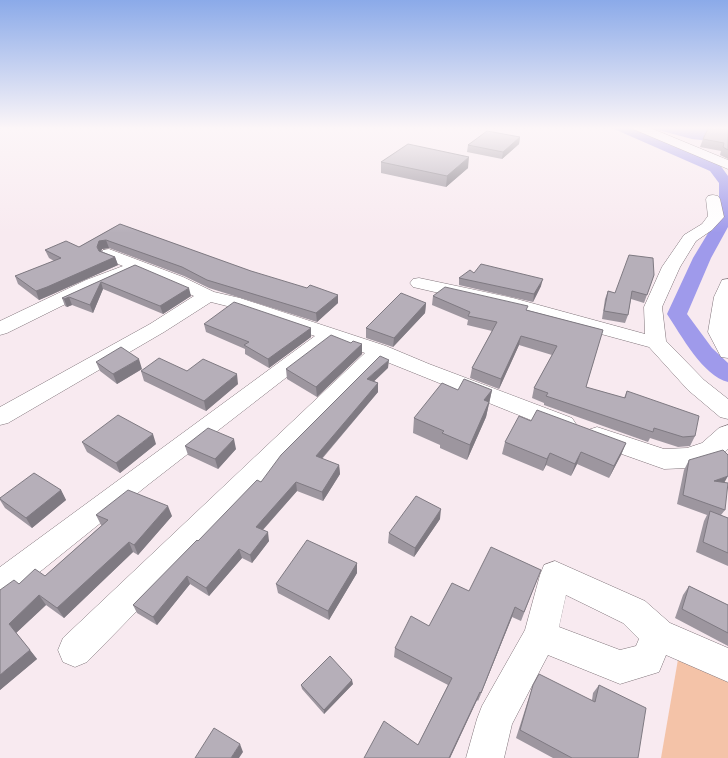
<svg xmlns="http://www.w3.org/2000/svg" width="728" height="758" font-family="'DejaVu Sans',sans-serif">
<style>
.green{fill:#f4c3a8}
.water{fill:#9f9aeb}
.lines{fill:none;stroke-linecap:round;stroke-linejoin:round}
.canal{fill:#9f9aeb;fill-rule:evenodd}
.street-casing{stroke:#81757b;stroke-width:1}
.street{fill:#fff;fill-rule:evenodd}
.wall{fill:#9d969f}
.shaded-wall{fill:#7f7a82}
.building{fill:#b6afb9;stroke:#7f7a82}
</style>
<rect width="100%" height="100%" fill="#f8eaf0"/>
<path class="green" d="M681 642 728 674V758H661Z"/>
<path class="water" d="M647 127H727L728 143 692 139Z"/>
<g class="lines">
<path class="canal" d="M612 127H629L672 144 720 165 728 176V227L711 258 687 314 712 348 728 363V382C703 376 681 335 667 314L693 258 719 215V183L710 171 614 129Z"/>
<g class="street-casing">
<path id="street" d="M632 127H648L728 160V169L633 129Z
M713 195 718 196 720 199 724 217 712 230 696 241 680 267 662 307 666 341 704 380 728 399V419L720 417 688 390 649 347 509 309 413 287 410 283 413 279 419 278 513 298 645 334 644 307 662 267 684 235 702 224 708 216 706 199 708 196Z
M109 249 183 277 214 292 240 298 386 346 429 364 572 418 576 424 572 430 564 433 556 430 382 360 87 662 75 667 63 662 58 650 63 638 365 353 332 342 149 484 11 595 0 599V567L315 336 227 306 211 302 164 332 8 423 0 425V407L150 324 194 296 135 270 132 274 98 288 7 333 0 335V321L86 280 123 266 103 258 101 254 103 250Z
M728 279V358L721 357 708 332 714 297 722 280Z
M728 425V449L720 457 687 468 664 469 588 442 585 436 588 430 597 427 664 449 687 448 702 443 719 428Z
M555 561 645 601 670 623 728 648V682L666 655 659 672 620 684 548 655 512 724 504 758H466L477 719 482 706 525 630 540 575 544 565ZM566 595 623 623 639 639 636 646 620 650 559 627Z"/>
</g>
<use href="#street" class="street"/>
</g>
<path class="wall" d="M728 127V159L720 155 721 151 700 147 703 139Z
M520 137 519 144 502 159 467 152 468 145Z
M381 162 468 168 446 187 381 173Z
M120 224 338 303 317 322 209 288 184 276 109 248 102 249 101 251 115 257 118 265 51 295 39 300 18 284 15 276 54 261 49 258 45 250 79 247Z
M135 265 191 296 163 314 103 289 93 313 72 305 67 307 65 306 62 298Z
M474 273 541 286 533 302 459 285V278Z
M654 275 644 303 631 299 628 315 625 323 602 319 605 299 608 291 615 293Z
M433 296 527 310 603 330 586 387 624 398 627 391 695 436 690 446 678 447 650 438 648 442 544 405V403L532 398 534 388 552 355 519 345 499 389 470 378 472 368 492 331 467 325 468 320 432 305Z
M426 303 425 313 393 347 366 338V328Z
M204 324 311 328V337L269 368 245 354V349L206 332Z
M351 343 362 344V354L317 397 287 379 286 369Z
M96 362 142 369 117 384 100 371Z
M388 368 374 381 378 383V392L322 459 339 465 340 474 323 501 297 491 263 530 269 541 252 563 242 558 209 596 190 584 157 625 137 613 133 605 198 541 261 482Z
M141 371H187L238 384 206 411 144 381Z
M458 390H492L486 417 467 460 440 448V445L413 433 414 418Z
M531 421 626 443 621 455 609 478 577 464 571 476 546 465 543 471 502 454 505 442Z
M82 442 156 444 120 473 87 452Z
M185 446 236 449 218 469 188 455Z
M689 460 724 483 725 510 721 515 728 518V566L696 552 704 521 707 515 677 504 684 470Z
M61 490 66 500 32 528 5 508 0 500V498Z
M96 515 172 516 138 555 133 552 64 618 46 605 16 633 37 659 0 690 19 584 45 576 102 525H101Z
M440 519 414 557 388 543 389 533Z
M357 563V573L329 620 278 593 276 584Z
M537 580 521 621 512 617 478 701 477 700 450 758H364L418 745 448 685 394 657 395 648 429 626 469 591Z
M689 586 728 605V646L675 618 683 595Z
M353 684 324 714 302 689 301 685Z
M533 685 592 700 593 693 599 685 638 758H553L516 738 530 694Z"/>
<path class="shaded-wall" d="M520 137 519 144 502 159 503 152Z
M469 157 468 168 446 187 447 176Z
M106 240 109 248 102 249 100 255 97 247 99 241Z
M115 257 118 265 39 300 36 291Z
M543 279 541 286 533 302 534 294Z
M101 282 103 289 93 313 90 305Z
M189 288 191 296 163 314 160 306Z
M338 295V303L317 322 316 313Z
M69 297 72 305 67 307 64 299Z
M426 303 425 313 393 347 394 338Z
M311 328V337L269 368 268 359Z
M521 336 519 345 499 389 501 379Z
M362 344V354L317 397 316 387Z
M139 359 142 369 117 384 113 374Z
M389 360 388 368 367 388V379Z
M237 374 238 384 206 411 204 401Z
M378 383V392L316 465V456Z
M492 390 486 417 467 460 470 445 484 400Z
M153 434 156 444 120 473 116 463Z
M234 439 236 449 218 469 215 459Z
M626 443 621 455 609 478 614 466Z
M581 452 577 464 571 476 575 464Z
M550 453 546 465 543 471 547 459Z
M339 465 340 474 323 501 322 492Z
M728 476 723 485 714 481Z
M296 482 297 491 258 535 256 527Z
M61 490 66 500 32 528 26 518Z
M168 506 172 516 138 555 134 545Z
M441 509 440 519 414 557 415 548Z
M268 532 269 541 252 563 250 555Z
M129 542 133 552 64 618 57 608Z
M239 549 242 558 209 596 206 588Z
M357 563V573L329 620 328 611Z
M187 576 190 584 157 625 153 617Z
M39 595 46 605 16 633 9 624Z
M515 607 512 617 478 701 481 693Z
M30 650 37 659 0 690V675Z
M352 680 353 684 324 714V710Z
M480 692 477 700 450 758H449Z
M240 744 243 752 239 758H231Z"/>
<path class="building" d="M709 127H728V150L723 147 724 143 703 139Z
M487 131 520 137 503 152 468 145Z
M408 144 469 157 447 176 381 162Z
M120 224 251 271 307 288 310 285 338 295 316 313 207 280 182 267 106 240 99 241 97 247 99 251 115 257 47 287 36 291 15 276 61 258 45 250 66 241 79 247Z
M629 255 653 258 654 275 647 295 632 291 628 315 604 311 608 291 615 293Z
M481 264 543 279 534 294 459 278 470 270 474 273Z
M135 265 189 288 160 306 101 282 90 305 69 297 64 299 62 298Z
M445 287 528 306 526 310 603 330 586 387 625 398 627 391 699 416 695 436 683 437 654 428 653 432 546 396 548 393 534 388 557 346 521 336 501 379 472 368 497 322 468 316 470 312 433 296Z
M401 293 426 303 394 338 366 328Z
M234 302 311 328 268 359 244 345 249 342 204 324Z
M331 335 351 343 353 341 362 344 316 387 286 369Z
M121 347 139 359 113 374 96 362Z
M380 356 389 360 367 379 378 383 316 456 339 465 322 492 296 482 256 527 268 532 250 555 239 549 206 588 187 576 153 617 133 605 197 540 198 541 257 480 261 482 281 455Z
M159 358 187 371 203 359 237 374 204 401 141 371Z
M464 379 492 390 484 400 489 402 470 445 442 433 444 431 414 418 442 383 458 390Z
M537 410 626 443 614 466 581 452 575 464 550 453 547 459 505 442 519 416 531 421Z
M118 415 153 434 116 463 82 442Z
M208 428 234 439 215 459 185 446Z
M723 450 728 455V476L714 481 728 483 725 510 683 495 689 460Z
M34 473 61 490 26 518 0 499V498Z
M128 490 168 506 134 545 129 542 57 608 39 595 9 624 30 650 0 675V590L14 580 19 584 35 569 45 576 108 520 96 515Z
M416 496 441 509 415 548 389 533Z
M710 511 728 518V553L703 542Z
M307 540 357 563 328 611 276 584Z
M491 547 541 570 524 612 515 607 481 693 480 692 449 758H364L384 721 418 745 452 678 395 648 411 616 429 626 452 583 469 591Z
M689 586 728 605V633L682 609Z
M330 656 352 680 324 710 301 685Z
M539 674 595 702 599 685 646 708 638 758H572L520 730 533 685Z
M214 728 240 744 231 758H195Z"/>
<linearGradient id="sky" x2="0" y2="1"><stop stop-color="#8baae9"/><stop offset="0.55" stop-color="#fcf6f8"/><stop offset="1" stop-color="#fcf6f8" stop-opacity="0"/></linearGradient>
<rect width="728" height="233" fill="url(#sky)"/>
</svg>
